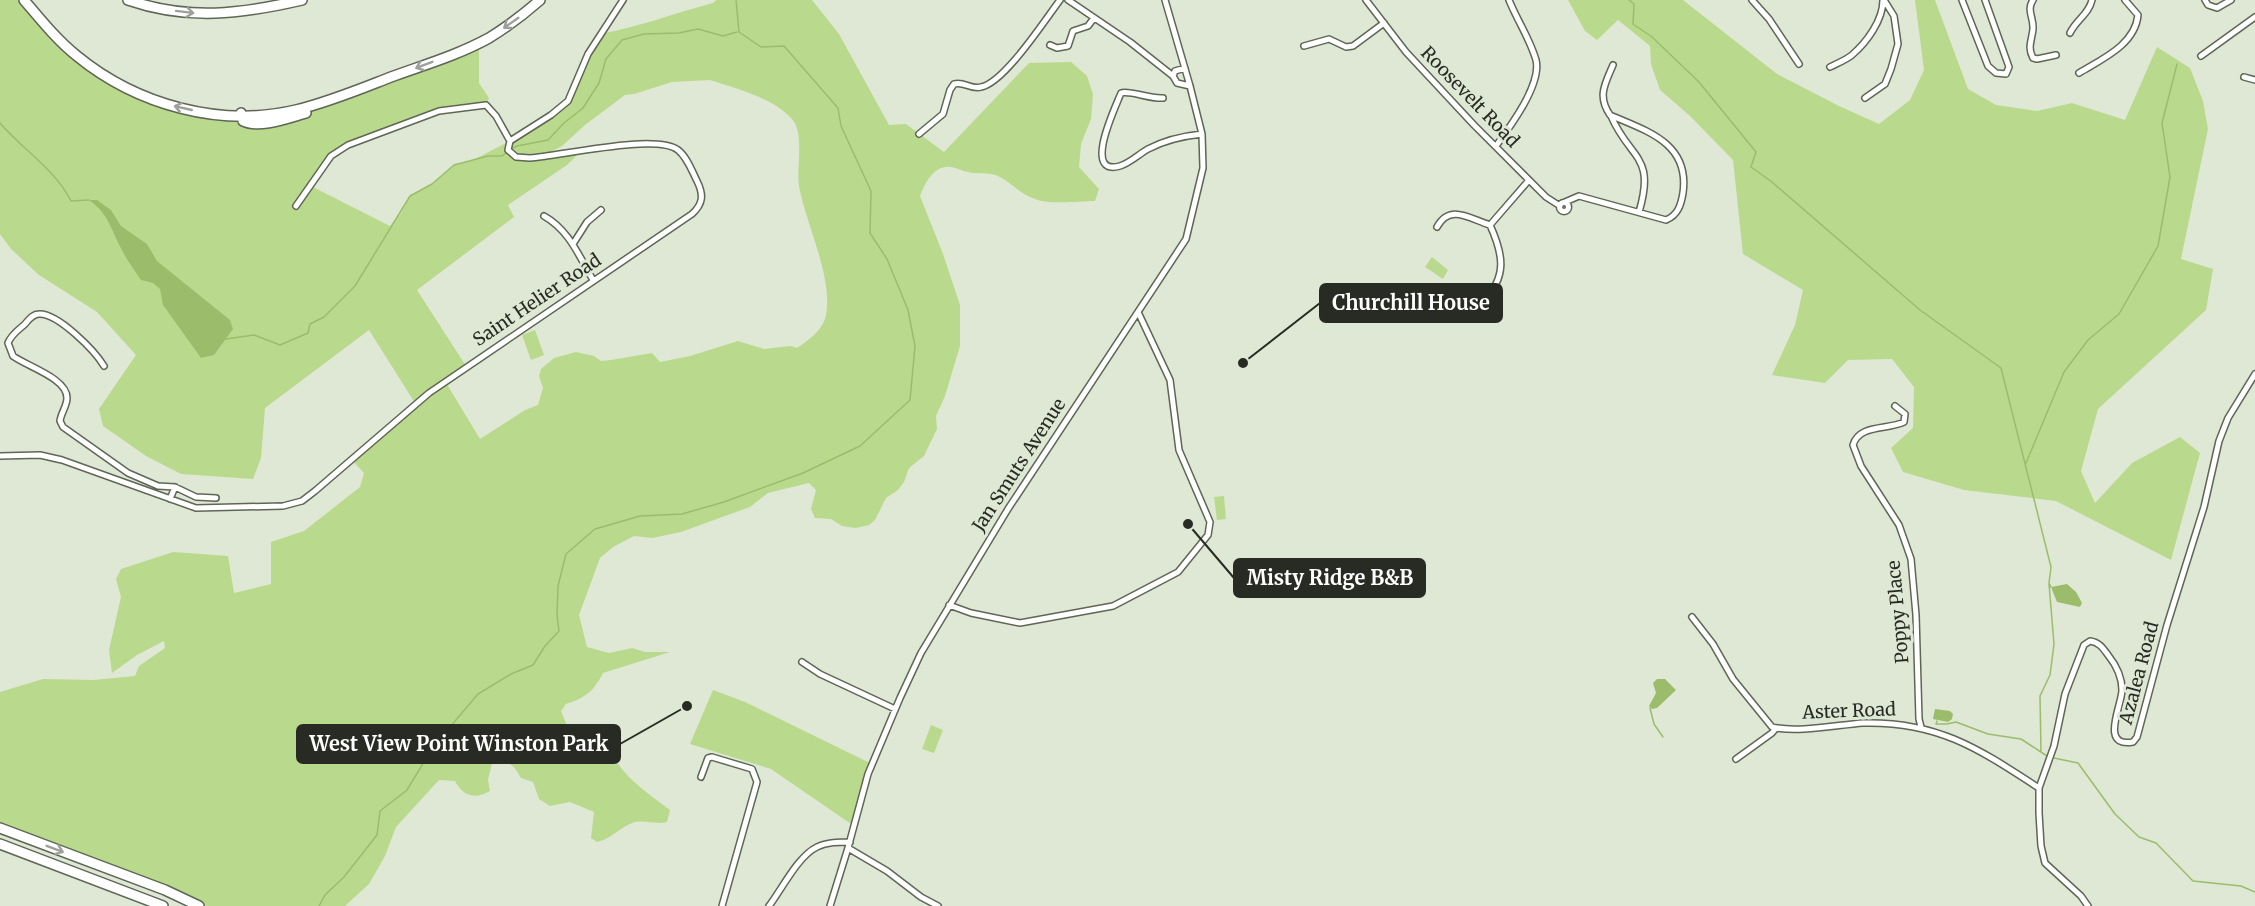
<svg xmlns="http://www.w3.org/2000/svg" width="2255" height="906" font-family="Merriweather,serif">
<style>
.green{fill:#b9da8c;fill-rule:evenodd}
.water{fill:#9bbd6b}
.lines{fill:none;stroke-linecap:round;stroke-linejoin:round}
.stream{stroke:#9bbd6b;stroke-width:1.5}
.street-casing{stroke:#5e6655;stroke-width:8}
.highway-casing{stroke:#5e6655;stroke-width:12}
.street{stroke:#fff;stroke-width:5}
.highway{stroke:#fff;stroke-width:9}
.oneway{stroke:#9ea09c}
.labels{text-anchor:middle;stroke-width:6;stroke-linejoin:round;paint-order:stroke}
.street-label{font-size:18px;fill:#282b23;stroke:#dfe8d4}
.leader{fill:none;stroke:#282b23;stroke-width:2}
.callout-dot{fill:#282b23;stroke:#dfe8d4;stroke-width:2}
.callout{fill:#282b23;stroke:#282b23;stroke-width:2}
.callout-label{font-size:20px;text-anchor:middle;font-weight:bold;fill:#fff}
</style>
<rect width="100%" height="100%" fill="#dfe8d4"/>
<path class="green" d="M0 0H24L59 40 126 88 206 113 294 110 479 43V83L489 98 486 105 446 110 337 151 311 186 390 226 401 213 410 196 432 184 454 165 473 160 510 141 564 105 600 34C639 27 675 13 713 3L716 0H812L839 34 889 125 906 124 944 152 1029 63 1071 62 1087 76 1093 94 1091 119 1081 144 1079 167 1099 189 1095 201C1079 201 1049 205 1035 199 1020 194 1013 184 1000 177 991 172 982 174 973 173 966 172 962 170 955 168 936 162 926 181 920 196L943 254 960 305V346L945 396 936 416 937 429 924 456 909 468 904 482 898 490 886 498 875 520 869 525 856 528 842 526 831 519 815 518 811 509 816 490 809 483 768 493 750 507 681 532 652 538 634 536 613 547 600 558 579 615 587 647 609 653 632 648 645 652H670L603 673C594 691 585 698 566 704L561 711 566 723 553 745 552 757 556 760 590 745H607C620 775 645 791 670 810L667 822C655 825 644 819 632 823 619 828 611 839 597 842L591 838 594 812 570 802 550 806 539 799 533 782 521 778C515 767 511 762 498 760L492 763 488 780 490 791C475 800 463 796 455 781L439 780 396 827 385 856 369 884 345 906H207L167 887 0 825V692L43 679 93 680 135 676 139 666 165 648 164 641 137 655 112 673 109 650 121 597 116 579 121 569 173 552 228 556 234 593 271 584V542L304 531 360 487 364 473 351 459 415 403 369 330 265 408 261 458 253 479 181 474 146 456 103 426 99 409 136 355 97 312 39 275 11 249 0 234ZM710 80C737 89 772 97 792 119 805 134 796 167 799 186 806 225 833 276 826 315 823 330 809 340 797 348L790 346 764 349 738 341 690 356 660 362 652 353 611 360 601 361 594 356 576 352 554 358 541 369 539 376 543 388 538 405 525 410 480 439 445 381 466 366 417 290 514 217 508 205 567 165 580 152 543 156 562 146 585 125 625 95 634 94 672 82Z
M1568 0H1683L1777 74 1839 106 1879 124 1910 100 1924 70 1915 0H1935L1968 89 1996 105 2037 111 2072 103 2125 120 2157 47 2190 68 2203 101 2208 129 2181 259 2213 269 2206 310 2098 409 2081 471 2095 503 2132 463 2180 437 2200 453 2171 560 2056 501 1964 490 1903 472 1891 448 1913 428 1914 387 1892 359 1848 360 1825 383 1772 375 1795 325 1803 290 1743 254 1733 160 1690 116 1660 90 1651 64 1650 46 1618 20 1597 40 1585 31Z
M1432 257 1448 270 1443 279 1425 267Z
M535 330 544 355 531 360 522 335Z
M1224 496 1226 519 1217 520 1214 497Z
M713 690 745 702 872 764 854 826 771 769 690 744Z
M931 725 943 730 934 753 922 749Z"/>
<path class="water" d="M97 200 111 210 121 226 147 244 157 261 230 320 233 329 214 355 201 358 163 305 160 289 153 283 141 280C135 271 128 262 123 252 111 231 110 215 89 200Z
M2067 584 2076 592 2082 603 2080 607 2057 602 2051 587Z
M1657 679H1665L1676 690 1657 708 1652 709 1649 706 1656 693 1653 683Z
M1935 709 1950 711 1953 714 1952 719 1948 722 1933 719Z"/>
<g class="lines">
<path class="stream" d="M1629 0 1634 4 1633 24 1652 37 1699 82 1756 152 1751 167 1772 182 1920 310 2001 368 2051 567 2049 583 2051 587
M0 123C23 150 55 169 71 201L89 200
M511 149 517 146 548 140 564 123 583 108 599 83 606 59 622 40 644 34 679 33 698 29 723 36 737 32
M226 339 254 335 280 345 308 333 310 324 324 317 355 286 410 196 432 184 454 165 488 156H502L507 152
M2026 463 2064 372 2088 340 2119 314 2158 246 2170 177 2162 123 2177 64
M1650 708 1654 724 1663 737
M1937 721 1936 724H1947L1956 722 1988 734 2021 739 2047 756
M2041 752 2040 696 2050 675 2054 644 2049 584
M2054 758 2078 763 2115 814 2139 837 2156 843 2193 881 2241 886 2255 892
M319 906 325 895 344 877 377 835 380 811 407 790 433 747 478 694 511 674 533 665 545 646 559 631 557 615 558 586 566 554 595 529 640 516 682 514 724 502 803 473 860 446 910 400 915 346 908 310 887 259 870 233 871 191 841 126 838 108 784 46 761 47 739 32 736 0"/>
<g class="street-casing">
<path id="street" d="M1068 0 1130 42 1173 76 1177 83 1190 86
M1366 0 1406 52 1474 125 1546 197 1560 206
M1752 0 1769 19 1799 64
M1962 0 1988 66 1996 73 2006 74 2009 67 1985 0
M2033 0C2026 10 2034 18 2033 29 2032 40 2027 47 2033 58L2037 59 2056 55
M2205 0 2208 5 2217 8 2231 0
M2070 33C2076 20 2089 14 2092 0
M1050 45 1057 48 1068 46 1073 31 1088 26 1094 18
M1304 46 1329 39 1346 47 1353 46 1384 23
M2201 56 2255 17
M1830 67C1838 63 1846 60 1852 55 1867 42 1883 20 1883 0
M2079 73C2102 59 2135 45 2138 15L2125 0
M1173 76 1175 71 1185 68
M2244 77 2255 80
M1163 98C1149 99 1130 90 1121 93 1117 104 1081 177 1120 166 1130 163 1139 154 1148 149 1165 140 1183 136 1202 134
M1865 98 1885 84 1891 69 1898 44 1894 16 1884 0
M1611 116C1630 160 1656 155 1639 212
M919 134 943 114 950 90 954 84C964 81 971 90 981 87 1004 83 1045 20 1060 0
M1496 146C1510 127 1542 84 1536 60 1530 39 1517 20 1509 0
M1565 202 1579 196 1666 220C1678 215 1681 205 1683 193 1690 143 1647 131 1610 115 1597 96 1605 84 1613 65
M1559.5 207a4.5 4.5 0 1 1 9 0a4.5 4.5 0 1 1-9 0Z
M296 206 331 156 348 145 439 111 486 105 496 116 510 141
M544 216C569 230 579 256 593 280
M1437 227C1450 203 1470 219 1490 225L1529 180
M573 244 587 222 601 210
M1483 303C1507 276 1504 256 1490 225
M104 366C95 351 58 313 39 314 32 314 28 321 24 325 18 330 11 335 8 343L13 356C26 366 67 378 67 398 67 406 61 413 60 421L63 427 128 473 158 486 175 487 170 499
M1895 406 1905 414 1904 422C1888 430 1859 424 1853 445L1861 466 1899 525 1911 559 1916 615 1919 719 1921 727
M0 456 40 455 62 460 196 508 283 506 302 501 315 491 429 393 692 214C703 204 704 195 697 181 692 171 687 157 678 150 656 133 560 156 530 158L516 157 508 150 510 141 551 115 568 101 588 54 623 0
M175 487 196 497 216 498
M949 605 971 613 1020 623 1113 606 1178 572 1208 535 1210 522 1179 450 1170 380 1138 312
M1692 617 1713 644 1733 679 1772 727C1798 733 1836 725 1863 723 1938 721 1979 749 2039 788
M802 662 820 674 895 709
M1736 759 1772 733 1776 728
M701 777 708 758 712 757 752 769 757 782 722 906
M769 906C782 889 798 856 817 847 827 842 839 842 850 842
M830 906 848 848
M938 906 921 897 887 871 848 848 868 774 900 698 921 653 1008 509 1186 239 1203 168 1202 134 1190 86 1165 0
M2088 906 2081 896 2045 863 2041 846 2039 813V788L2054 746 2065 694 2084 645 2090 641C2099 642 2103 648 2108 655 2116 665 2122 677 2122 690 2122 705 2099 748 2133 742L2137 737 2167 625 2204 507 2219 441 2228 418 2255 374"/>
</g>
<g class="highway-casing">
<path id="highway" d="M24 0C41 20 57 40 77 56 137 105 220 128 296 110 329 102 360 89 391 77 424 65 458 55 489 38 507 27 524 14 540 0
M128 0C189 21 241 14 302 0
M241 113 243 121C260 129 288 118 306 113
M0 828 165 890 199 906
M0 844 163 906"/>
</g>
<use href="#street" class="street"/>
<use href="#highway" class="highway"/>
</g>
<defs><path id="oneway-shaft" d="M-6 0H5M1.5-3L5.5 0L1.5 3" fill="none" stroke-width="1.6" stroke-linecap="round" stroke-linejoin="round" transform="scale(1.5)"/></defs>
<g class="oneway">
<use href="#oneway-shaft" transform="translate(185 12) rotate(7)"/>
<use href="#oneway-shaft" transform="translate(511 23) rotate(145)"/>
<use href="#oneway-shaft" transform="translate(424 65) rotate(159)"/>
<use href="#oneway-shaft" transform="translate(183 108) rotate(-167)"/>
<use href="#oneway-shaft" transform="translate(55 849) rotate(21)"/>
</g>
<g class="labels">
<g class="street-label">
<text transform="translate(1470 97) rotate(46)" y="6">Roosevelt Road</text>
<text transform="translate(537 300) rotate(-34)" y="6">Saint Helier Road</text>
<text transform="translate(1019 465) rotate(-57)" y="6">Jan Smuts Avenue</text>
<text transform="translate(1898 612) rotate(-95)" y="6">Poppy Place</text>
<text transform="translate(2139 673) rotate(-75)" y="6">Azalea Road</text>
<text transform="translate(1849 711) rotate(-2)" y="6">Aster Road</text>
</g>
</g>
<path class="leader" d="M1243 363L1320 303M1188 524L1234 578M687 706L620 744"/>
<g class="callout-dot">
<circle cx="1243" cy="363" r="6"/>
<circle cx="1188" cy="524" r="6"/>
<circle cx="687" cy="706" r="6"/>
</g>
<g class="callout">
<rect x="1320" y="284" width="182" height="38" rx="6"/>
<rect x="1234" y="559" width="191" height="38" rx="6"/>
<rect x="297" y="725" width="323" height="38" rx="6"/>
</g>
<g class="callout-label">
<text x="1411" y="310">Churchill House</text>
<text x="1330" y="585">Misty Ridge B&amp;B</text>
<text x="459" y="751">West View Point Winston Park</text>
</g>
</svg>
